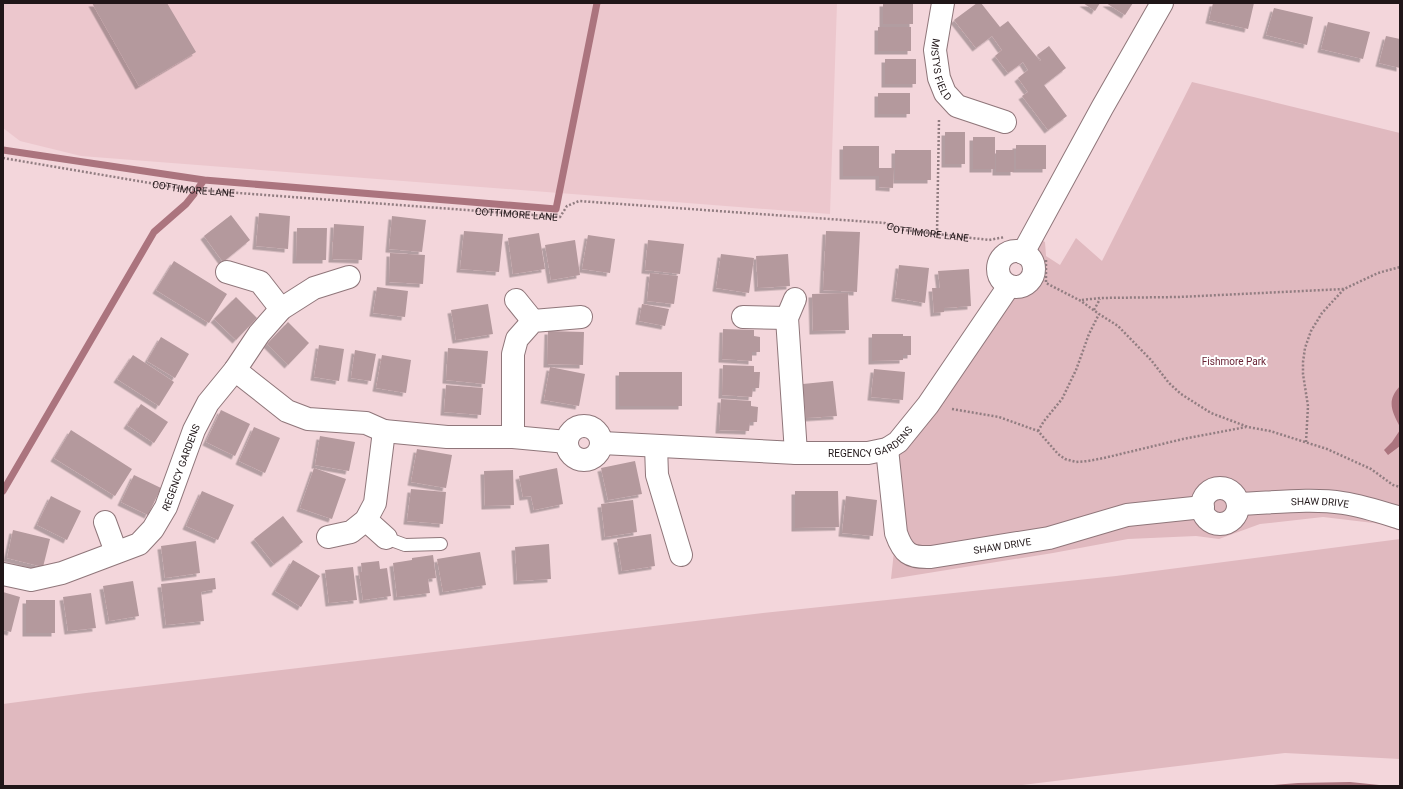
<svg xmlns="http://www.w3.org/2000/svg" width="1403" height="789" font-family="Roboto,sans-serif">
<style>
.built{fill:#ecc7cd}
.green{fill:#e0b9bf}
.water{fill:#ab747e}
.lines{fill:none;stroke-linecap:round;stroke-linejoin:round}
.stream{stroke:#ab747e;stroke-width:7}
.building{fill:#b4999d;filter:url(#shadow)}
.service-casing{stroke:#8f767a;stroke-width:14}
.minor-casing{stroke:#8f767a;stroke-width:24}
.path{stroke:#917d81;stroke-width:2.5;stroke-dasharray:2 2;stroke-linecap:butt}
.service{stroke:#fff;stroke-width:12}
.minor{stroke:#fff;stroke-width:22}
.labels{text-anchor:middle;stroke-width:4;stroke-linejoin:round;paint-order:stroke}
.street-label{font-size:10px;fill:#201618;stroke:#fff}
.park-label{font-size:10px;fill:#692435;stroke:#fff}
</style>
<defs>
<filter id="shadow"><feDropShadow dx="-3.5" dy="3.5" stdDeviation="0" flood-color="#0004"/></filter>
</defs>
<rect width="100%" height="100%" fill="#f3d6db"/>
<path class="built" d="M3 3H837L830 214 81 156 20 141 3 128Z"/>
<path class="green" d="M1192 82 1400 133V531L1382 524 1323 517 1260 524 1219 539 1196 536 1128 539 1053 553 891 579 896 533 898 442 1018 287 1027 284 1032 277 1034 267 1030 259 1033 235 1045 242 1046 256 1060 265 1076 238 1102 261Z
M1400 539V759L1285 753 1013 786H3V704L86 693 763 613 1116 576Z"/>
<path class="water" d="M1400 386V427C1392 411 1386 401 1400 386Z
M1400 430V446L1388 455 1384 450 1392 442Z
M1350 782 1389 786H1259L1298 783Z"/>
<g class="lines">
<path class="stream" d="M3 150 204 180
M199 187 204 180 556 209 597 3
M3 491 154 232 186 204 194 194"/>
</g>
<path class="building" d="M92 3H167L196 52 139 86Z
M883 3H913V24H883Z
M977 3H981L1000 27 1008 21 1040 61 1041 60 1037 55 1049 46 1066 68 1044 85 1067 116 1048 130 1022 96 1028 92 1018 78 1028 70 1023 62 1008 73 995 56 1002 50 992 36 976 48 954 20Z
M1083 3H1100L1095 11Z
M1106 3H1133L1125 15Z
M1213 3H1254L1248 29 1209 20Z
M1274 8 1313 17 1307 45 1266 35Z
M1328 22 1370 32 1363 59 1321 49Z
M878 27H911V51H878Z
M1386 36 1400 39V68L1379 63Z
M885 59H916V84H885Z
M878 93H910V114H878Z
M945 132H965V164H945Z
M973 137H995V169H973Z
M1016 145H1046V169H1016Z
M843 146H879V168H894L893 188 879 187V176H843Z
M895 150H931V180H895Z
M996 150H1014V172H996Z
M259 213 290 216 288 249 256 246Z
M231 215 250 240 223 262 204 236Z
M392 216 426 220 422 252 389 249Z
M334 224 364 226 362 260 332 259Z
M297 228H327L326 260H296Z
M464 231 503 234 499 272 460 269Z
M826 231 860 232 857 292 823 290Z
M539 233 545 269 513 274 508 238Z
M588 235 615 239 610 273 582 269Z
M575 240 580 275 551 280 545 245Z
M648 240 684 244 680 274 645 270Z
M390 253 425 255 423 284 389 282Z
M721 254 754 258 749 293 716 288Z
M788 254 790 286 758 288 756 256Z
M174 261 227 294 209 323 156 290Z
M899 265 929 268 925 303 895 298Z
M969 269 971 306 944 308V312L934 313 932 288H940L938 271Z
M650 273 678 276 674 304 647 301Z
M377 287 408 291 405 317 373 313Z
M848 293 849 330 813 331 812 294Z
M236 297 257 318 236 340 214 319Z
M488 304 493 334 456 340 451 310Z
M642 304 669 309 665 326 639 321Z
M288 322 309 343 288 365 267 344Z
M723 329 754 330V336L760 337V352H752V361L722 359Z
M548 331 584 332 583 365 547 364Z
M872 334H903V336H911V355H903V360L872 361Z
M161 337 189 354 175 378 147 361Z
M319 345 344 349 339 381 314 377Z
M448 348 488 351 485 384 446 380Z
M355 350 376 354 371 381 351 378Z
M133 355 174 382 159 406 117 379Z
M382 355 411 360 406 393 376 388Z
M723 365 754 366V372H760L759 388H753L752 397 722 395Z
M550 367 585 374 579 406 544 400Z
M874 369 905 372 903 400 871 397Z
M619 372H682V406H619Z
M833 381 837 416 806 418 803 384Z
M446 385 483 388 481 415 444 412Z
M721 399 751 401V406L758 407 757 422H750L749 431 719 430Z
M141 404 168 422 154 443 127 425Z
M221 410 250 424 235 456 206 442Z
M254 427 280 438 265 473 239 461Z
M71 430 132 469 115 496 54 458Z
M320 436 355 442 349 471 315 465Z
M417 449 452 455 446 488 411 482Z
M635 461 642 494 608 500 601 468Z
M314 468 346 479 332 519 300 508Z
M557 468 563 504 534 510 531 496 523 497 519 476Z
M513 470 514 505 485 506 484 471Z
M134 475 161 488 148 515 121 502Z
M411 489 446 492 443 524 407 521Z
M202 491 234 505 218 540 186 526Z
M795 491H838L839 527 795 528Z
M51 496 81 511 67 540 37 525Z
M846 496 877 500 873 536 842 533Z
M633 500 637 532 605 537 601 504Z
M283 516 303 542 274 564 254 539Z
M13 530 50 539 43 567 7 558Z
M651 534 655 566 622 571 617 539Z
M196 541 200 573 165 578 161 546Z
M549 544 551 579 517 581 515 547Z
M480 552 486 585 443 592 437 559Z
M433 555 436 578 428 579 430 593 397 597 393 563 412 560V558Z
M293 560 320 576 301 607 275 591Z
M379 561 380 569 387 568 391 596 363 600 359 572H362L361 563Z
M353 567 357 600 329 603 325 570Z
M215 578 216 589 201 592 204 621 166 625 161 584Z
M133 581 139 616 109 621 103 586Z
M3 592 20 597 11 632 3 630Z
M91 593 96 628 68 631 63 597Z
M26 600H55V633H26Z"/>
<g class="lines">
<g class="service-casing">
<path id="service" d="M386 538 405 545 441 544"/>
</g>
<g class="minor-casing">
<g id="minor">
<path id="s2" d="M943 3 935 50 939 78 945 93 957 106 1005 122"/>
<circle cx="1016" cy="269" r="18"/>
<path d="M1023 253 1102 108 1162 3"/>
<path d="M227 272 260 282 281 309"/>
<path d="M795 299 787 318 796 453"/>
<path d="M516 300 533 321"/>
<path d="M743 317 787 318"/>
<path d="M235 370 287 411 308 419 366 423 384 431 447 437H513L567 442"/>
<circle cx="584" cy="443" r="17"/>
<path d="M513 437V354L517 339 533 321 581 317"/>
<path id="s3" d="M602 443 796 453H868L887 449 898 442 928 405 1009 286"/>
<path d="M656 446 657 475 681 555"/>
<path id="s4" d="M887 449 896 533C903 553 909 558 931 557L1049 538 1127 515 1203 507"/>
<circle cx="1220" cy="506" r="18"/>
<path id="s5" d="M1238 504C1271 503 1311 498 1343 503 1363 506 1381 512 1400 518"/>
<path d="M366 520 386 538"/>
<path d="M105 522 116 552"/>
<path d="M328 537 351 532 366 520 375 503 384 431"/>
<path id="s6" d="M3 574 31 580 62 573 139 544 153 529 166 507 194 430 208 403 235 370 259 334 281 309 314 288 349 277"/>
</g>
</g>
<g class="path">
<path id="s1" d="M3 158 185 189 560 217 567 206 579 201 885 223 896 229 989 240 1005 237"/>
<path d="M937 234 939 120"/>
<path d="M1046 260V283L1081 301 1099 314 1118 326 1151 360 1169 383 1181 394 1211 413 1248 427 1270 431 1327 449 1371 469 1393 485 1400 487"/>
<path d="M1082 300 1100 298 1179 297 1344 289"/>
<path d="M1094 310 1100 299"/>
<path d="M952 409 999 417 1038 431 1058 454 1065 459 1076 462 1088 461 1104 458 1183 439 1246 427"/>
<path d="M1038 431 1044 421 1062 399 1076 370 1089 334 1099 314"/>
<path d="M1306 442 1308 406 1303 374V362L1305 348 1311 331 1322 313 1344 289 1378 273 1400 267"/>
</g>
<use href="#service" class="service"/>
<use href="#minor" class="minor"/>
</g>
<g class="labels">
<g class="street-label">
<text dy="4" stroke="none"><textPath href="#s2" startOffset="68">MISTYS FIELD</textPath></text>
<text dy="4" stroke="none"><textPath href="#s1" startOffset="193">COTTIMORE LANE</textPath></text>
<text dy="4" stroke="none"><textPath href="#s1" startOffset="517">COTTIMORE LANE</textPath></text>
<text dy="4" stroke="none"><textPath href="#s1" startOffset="938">COTTIMORE LANE</textPath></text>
<text dy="4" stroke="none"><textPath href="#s3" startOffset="272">REGENCY GARDENS</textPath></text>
<text dy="4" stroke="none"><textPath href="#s6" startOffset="231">REGENCY GARDENS</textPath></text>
<text dy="4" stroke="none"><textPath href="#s5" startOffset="82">SHAW DRIVE</textPath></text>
<text dy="4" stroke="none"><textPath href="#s4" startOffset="204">SHAW DRIVE</textPath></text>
</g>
<g class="park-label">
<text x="1234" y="365">Fishmore Park</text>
</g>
</g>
<rect width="1403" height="789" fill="none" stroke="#201618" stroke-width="8"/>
</svg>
